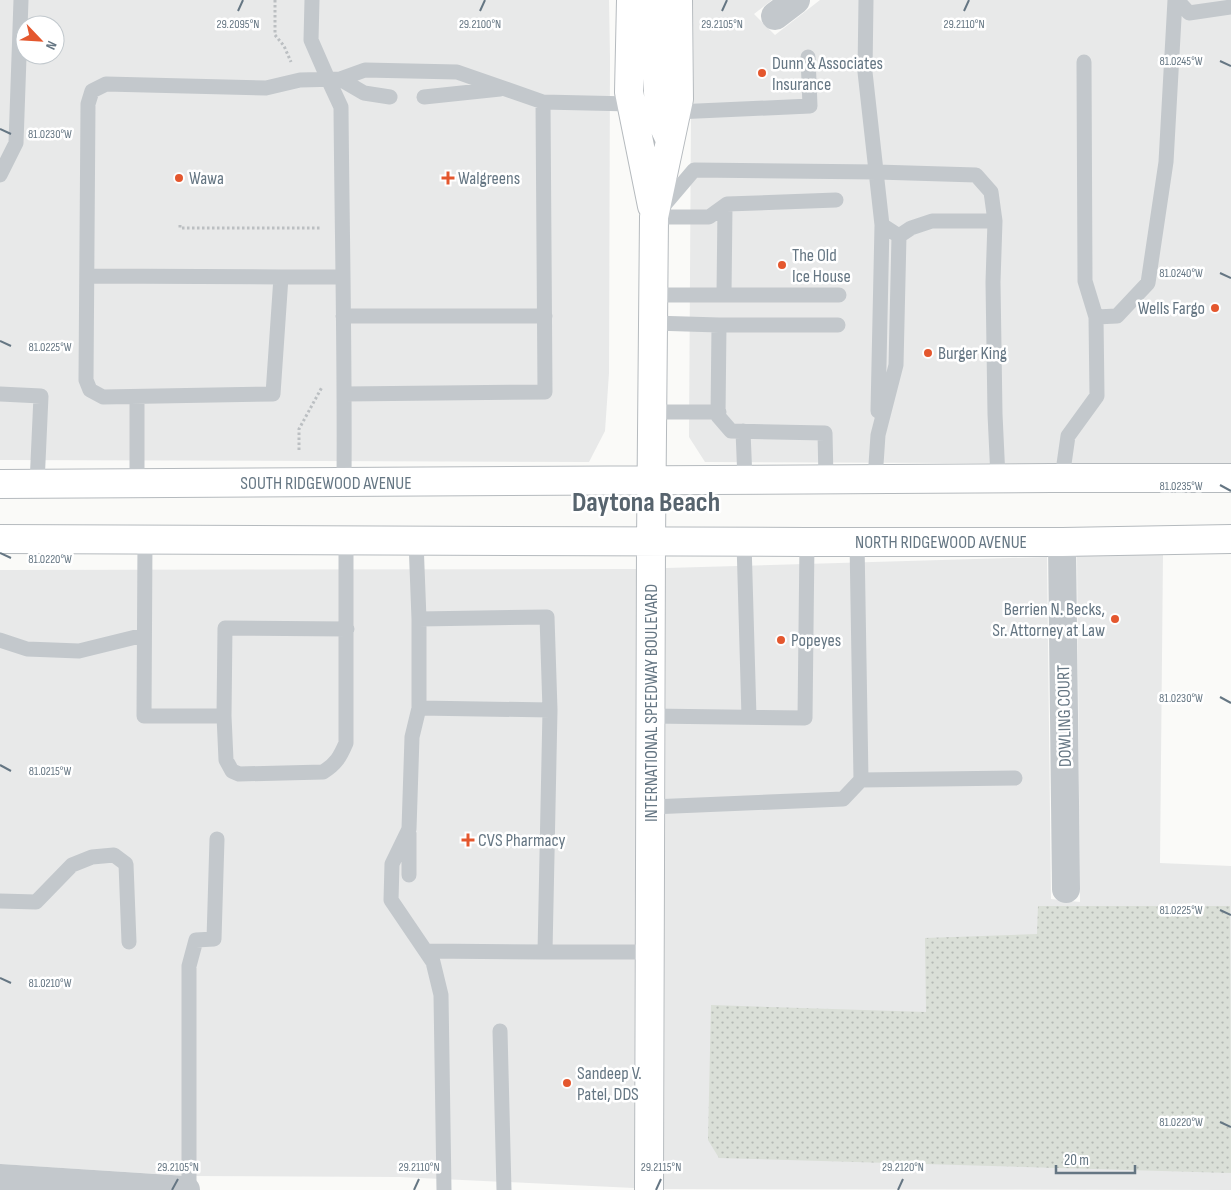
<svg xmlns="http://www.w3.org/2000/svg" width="1231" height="1190" font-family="'Sofia Sans Condensed',sans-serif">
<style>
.built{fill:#e8e9e9;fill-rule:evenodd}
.grass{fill:url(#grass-dots)}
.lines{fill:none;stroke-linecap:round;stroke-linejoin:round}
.primary-casing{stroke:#b5babe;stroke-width:30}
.path{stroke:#bbbfc2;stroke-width:3;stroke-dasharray:2.5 2.5;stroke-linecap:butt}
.service{stroke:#c3c8cc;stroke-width:15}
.minor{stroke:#c3c8cc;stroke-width:28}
.tertiary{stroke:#c3c8cc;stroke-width:28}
.primary{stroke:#fff;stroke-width:28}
.ticks{fill:none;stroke:#657683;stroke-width:2}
.poi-dot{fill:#e4572e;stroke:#fff;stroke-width:2}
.labels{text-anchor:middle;stroke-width:5;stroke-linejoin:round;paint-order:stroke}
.poi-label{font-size:18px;fill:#657683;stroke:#fff;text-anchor:start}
.street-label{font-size:18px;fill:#657683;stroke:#fff}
.town-label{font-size:28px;font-weight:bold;fill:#57646e;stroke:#fff}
.ticks-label{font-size:12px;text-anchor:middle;fill:#657683;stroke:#fff;stroke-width:5;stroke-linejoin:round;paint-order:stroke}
</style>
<defs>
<pattern id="grass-dots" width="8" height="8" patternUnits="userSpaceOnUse" patternTransform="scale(1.25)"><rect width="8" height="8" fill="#dadfd7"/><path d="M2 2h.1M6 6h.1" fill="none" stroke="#b4b9b4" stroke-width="1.8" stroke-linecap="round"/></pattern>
</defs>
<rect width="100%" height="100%" fill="#fafaf8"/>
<path class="built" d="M0 0H609L610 58 609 373 605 431 589 462 0 460ZM25 25H55V55H25Z
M693 0H772L754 14 775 35 820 0H1231V464L705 462 689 437 691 113 694 100Z
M1163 554 1160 863 1231 866V1190L664 1189 666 568 1047 557 1051 899 1080 902 1077 556Z
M636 569 634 1188 399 1177 188 1176 0 1164V570Z"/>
<path class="grass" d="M1230 879 1231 1173 719 1158 708 1140 711 1005 926 1012 925 938 1037 934 1038 906H1230Z"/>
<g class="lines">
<g class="primary-casing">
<path id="primary" d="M631 0 629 92 652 206
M653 0 659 110 663 125 669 138
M0 484 1052 478H1231
M0 539 807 542H1062L1231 539
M649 1190 651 542 654 217 679 99 678 0"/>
</g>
<path class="path" d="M275 0V35L284 46 291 62
M180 225V228H322
M299 450V429L322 387"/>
<path class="service" d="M312 0 311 40 328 79 341 107C342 232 345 357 344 482
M866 0 865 72 882 225 899 236
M1177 0 1189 13 1231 7
M1084 62 1085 281 1096 317
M340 79 364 93 390 97
M424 97 500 89
M676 112 810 106 808 57
M0 175 16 143 21 0
M660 210 694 170 877 172 976 175 991 192 995 221 993 282 995 414 998 478
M654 217H709L727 204 836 200
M899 236 911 228 932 221H995
M87 276 281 277
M343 277H281L273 394 103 397 90 390 86 380 88 104 92 91 106 84 266 88 300 80 340 79 365 70 457 72 543 102
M653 295H839
M724 295 725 206
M343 316H545
M653 323 719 325 718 416 731 431 825 433 826 479
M719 325H838
M0 394 41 396 37 484
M345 394 545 392 543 102 631 104
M137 397V484
M878 411 882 225
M652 412H719
M743 431 745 480
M1062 478 1068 436 1097 396 1096 317 1117 316 1148 283 1166 162 1175 0
M875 479 878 435 896 365 899 236
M145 540 144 716H224L226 760 232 771 239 774 323 772C336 764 340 757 346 743V541
M416 541 419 619
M744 542 749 717
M857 542 861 780 1015 778
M0 640 27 649 79 651 144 635
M419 708 412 737 409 829 392 864 391 900 433 962 441 995 444 1190
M550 710 419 708V619L547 617 550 710 545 952H650
M224 716 225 628 347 629
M651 716 805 718 807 542
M651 807 843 799 861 780
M409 875V833
M0 901 36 902 72 865 92 857 114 855 126 864 129 942
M426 951 545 952
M500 1031 504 1190
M189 1190V966L196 940 214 939 217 839"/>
<path class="minor" d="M775 16 796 0
M1062 542 1066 889"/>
<path class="tertiary" d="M0 1178 186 1190"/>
<use href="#primary" class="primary"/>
</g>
<path class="ticks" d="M238 11 243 0M480 11 485 0M722 11 727 0M964 11 969 0M1220 61 1231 66M0 129 11 134M1220 273 1231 278M0 341 11 346M1220 485 1231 491M0 553 11 558M1220 697 1231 703M0 765 11 771M1220 910 1231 915M0 978 11 983M1220 1122 1231 1127M172 1190 178 1179M414 1190 419 1179M656 1190 661 1179M898 1190 903 1179"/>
<g class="poi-dot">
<circle cx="762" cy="73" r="5"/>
<circle cx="179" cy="178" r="5"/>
<path d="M445.5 170.5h5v5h5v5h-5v5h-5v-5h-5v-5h5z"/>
<circle cx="782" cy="265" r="5"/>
<circle cx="1215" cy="308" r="5"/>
<circle cx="928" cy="353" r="5"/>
<circle cx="1115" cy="619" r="5"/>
<circle cx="781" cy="640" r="5"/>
<path d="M465.5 832.5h5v5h5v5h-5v5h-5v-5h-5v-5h5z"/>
<circle cx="567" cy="1083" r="5"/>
</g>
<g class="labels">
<g class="poi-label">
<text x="772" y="69">Dunn &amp; Associates<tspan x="772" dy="21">Insurance</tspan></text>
<text x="189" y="184">Wawa</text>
<text x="458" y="184">Walgreens</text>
<text x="792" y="261">The Old<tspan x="792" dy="21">Ice House</tspan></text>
<text x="1205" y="314" text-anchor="end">Wells Fargo</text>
<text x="938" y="359">Burger King</text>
<text x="1105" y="615" text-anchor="end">Berrien N. Becks,<tspan x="1105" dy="21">Sr. Attorney at Law</tspan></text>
<text x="791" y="646">Popeyes</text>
<text x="478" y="846">CVS Pharmacy</text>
<text x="577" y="1079">Sandeep V.<tspan x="577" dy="21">Patel, DDS</tspan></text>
</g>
<g class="street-label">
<text x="326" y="489">SOUTH RIDGEWOOD AVENUE</text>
<text x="941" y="548">NORTH RIDGEWOOD AVENUE</text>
<text transform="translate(651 703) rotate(-90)" y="6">INTERNATIONAL SPEEDWAY BOULEVARD</text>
<text transform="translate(1064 716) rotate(-91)" y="6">DOWLING COURT</text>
</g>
<g class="town-label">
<text x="646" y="511">Daytona Beach</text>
</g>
</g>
<g class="ticks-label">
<text x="238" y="28">29.2095°N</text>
<text x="480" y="28">29.2100°N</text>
<text x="722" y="28">29.2105°N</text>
<text x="964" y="28">29.2110°N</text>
<text x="1181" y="65">81.0245°W</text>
<text x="50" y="138">81.0230°W</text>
<text x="1181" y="277">81.0240°W</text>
<text x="50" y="351">81.0225°W</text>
<text x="1181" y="490">81.0235°W</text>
<text x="50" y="563">81.0220°W</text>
<text x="1181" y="702">81.0230°W</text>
<text x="50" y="775">81.0215°W</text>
<text x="1181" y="914">81.0225°W</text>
<text x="50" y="987">81.0210°W</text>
<text x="1181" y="1126">81.0220°W</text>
<text x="178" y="1171">29.2105°N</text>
<text x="419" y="1171">29.2110°N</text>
<text x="661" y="1171">29.2115°N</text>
<text x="903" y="1171">29.2120°N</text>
</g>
<g transform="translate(40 40) rotate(115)"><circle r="24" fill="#ffffff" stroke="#c1c8cd"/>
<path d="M0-4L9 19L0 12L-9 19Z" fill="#e4572e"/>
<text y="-8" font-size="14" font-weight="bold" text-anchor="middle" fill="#657683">N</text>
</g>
<path d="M1056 1165v8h79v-8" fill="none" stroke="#657683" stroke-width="2.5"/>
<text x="1064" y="1165" font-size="15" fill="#657683" stroke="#ffffff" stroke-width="4" paint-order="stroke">20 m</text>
</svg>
